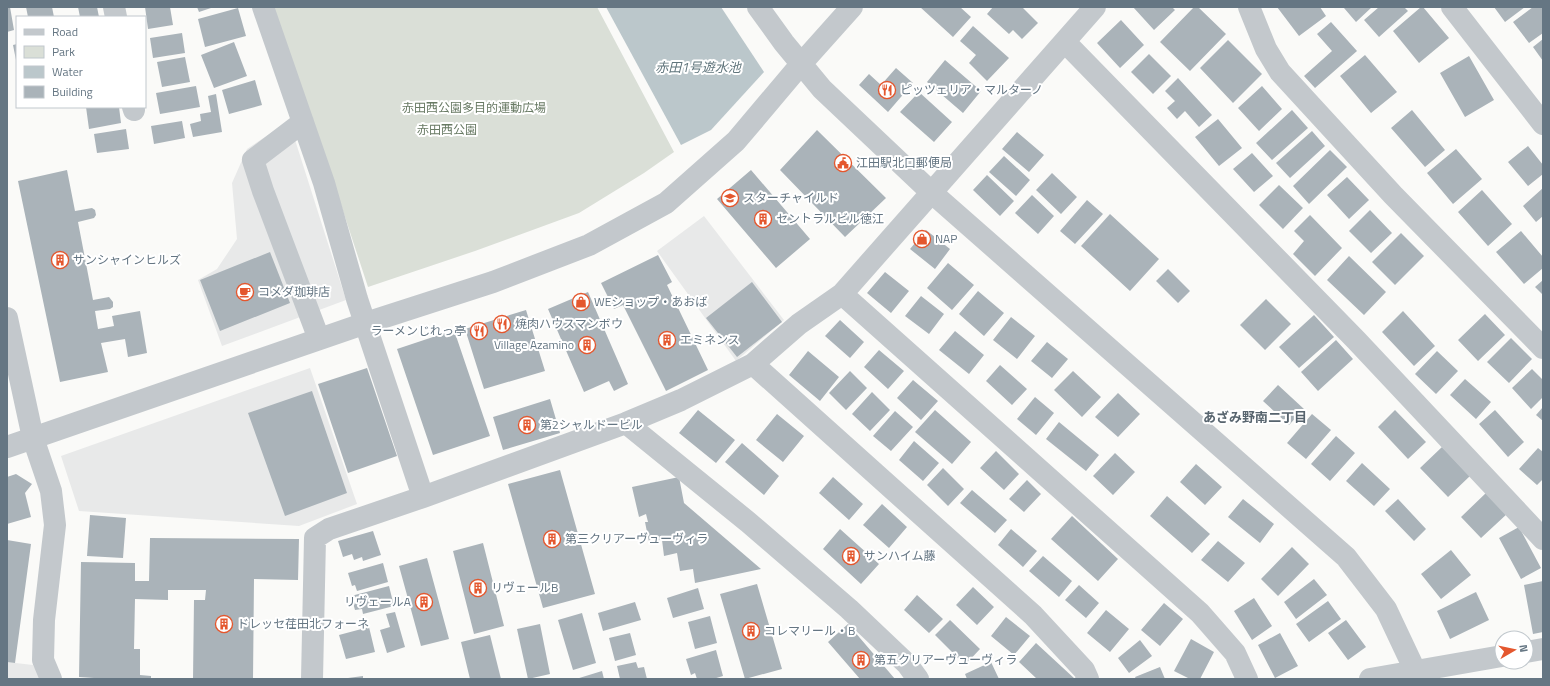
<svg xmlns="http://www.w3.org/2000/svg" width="1550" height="686" font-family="'Titillium Web','Noto Sans JP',sans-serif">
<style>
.built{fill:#e8e9e9}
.green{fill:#dadfd7}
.water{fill:#bbc7cb}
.building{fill:#aab3b9}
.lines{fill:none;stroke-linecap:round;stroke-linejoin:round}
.minor{stroke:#c3c8cc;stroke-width:22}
.labels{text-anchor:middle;stroke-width:4;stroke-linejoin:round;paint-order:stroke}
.poi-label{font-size:12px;fill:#657683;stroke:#fff;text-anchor:start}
.park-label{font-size:12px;fill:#687a64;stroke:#fff}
.water-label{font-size:13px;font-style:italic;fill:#60757c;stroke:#fff}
.neighbourhood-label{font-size:13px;font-weight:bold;fill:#57646e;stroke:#fff}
</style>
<rect width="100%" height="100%" fill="#fafaf8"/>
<path class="built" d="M289 121 346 300 222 346 198 280 217 269 237 239 232 183 247 149Z
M704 216 784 320 736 361 657 251Z
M310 368 357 504 299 526 79 511 61 456Z
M7 662 33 665 41 679H7Z"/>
<path class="green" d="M273 7H597L674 152 644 173 579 213 475 251 368 287 324 153Z"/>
<path class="water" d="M606 7H721L764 72 711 130 681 145Z"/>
<path class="building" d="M7 7H10L14 30 7 32Z
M26 7H52L54 17H28Z
M78 7H97L99 17H80Z
M145 7H170L173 25 148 29Z
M197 7H214L199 12Z
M920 7H960L971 17 953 37Z
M993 7H1022L1038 23 1022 39 1013 30 1009 34 987 14Z
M1133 7H1172L1175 10 1154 30Z
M1194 7H1198L1226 34 1190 71 1160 42Z
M1277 7H1320L1326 16 1299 36Z
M1345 7H1372L1356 22 1344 8Z
M1379 7H1404L1408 11 1379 37 1364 20Z
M1421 7H1423L1449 38 1419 63 1393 31Z
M1494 7H1525L1505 22Z
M1533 7 1543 8V33L1529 43 1513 22Z
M238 8 246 36 205 47 198 19Z
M1121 20 1144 45 1120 68 1097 43Z
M1331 22 1357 51 1315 88 1304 76 1332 51 1317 34Z
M973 26 1009 58 987 81 969 63 976 55 960 41Z
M182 33 185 53 153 58 150 38Z
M1543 39V61L1533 47Z
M1228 40 1262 74 1233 103 1200 68Z
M234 42 247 76 214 88 201 55Z
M17 44V60H16L13 45Z
M1149 54 1171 76 1153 94 1131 72Z
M1365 55 1397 92 1371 113 1340 76Z
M1469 56 1494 100 1465 117 1440 73Z
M185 57 190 82 162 87 157 62Z
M945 60 981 91 963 113 927 82Z
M896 68 913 83 888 112 859 85 869 74 881 85Z
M1178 78 1212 115 1199 127 1185 111 1177 119 1167 108 1175 101 1165 91Z
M255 80 262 105 229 114 222 90Z
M196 86 200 107 160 114 156 93Z
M1262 86 1282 109 1259 131 1238 108Z
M919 92 952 122 934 142 900 112Z
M216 94 222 132 193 137 190 124 201 121 200 114 211 112 208 96Z
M86 107H119L121 123 89 129Z
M1292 110 1308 128 1272 160 1256 143Z
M1412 110 1445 150 1425 167 1391 128Z
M1218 119 1242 148 1219 166 1195 137Z
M182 121 185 138 154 144 151 126Z
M126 129 129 149 97 153 94 134Z
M817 130 886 198 845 237 780 170Z
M1312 131 1325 146 1290 178 1276 163Z
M1017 132 1044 155 1029 172 1002 149Z
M1528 146 1543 165V174L1528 186 1508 162Z
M1456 149 1482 179 1453 204 1427 173Z
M1330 150 1347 167 1309 204 1293 186Z
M1252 153 1273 176 1254 192 1233 169Z
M1004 156 1030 180 1016 196 989 172Z
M67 170 75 211 92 208 95 210 96 215 94 218 78 222 93 300 109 297 113 302V307L110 309 95 311 98 329 114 326 112 316 140 311 147 353 128 357 125 339 101 343 108 372 60 382 18 181Z
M751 170 810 239 776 268 717 199Z
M1052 173 1077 197 1061 214 1036 190Z
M987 175 1014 201 1000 216 973 190Z
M1347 177 1369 200 1349 219 1327 195Z
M1279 185 1303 208 1283 229 1259 205Z
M1543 188V216L1536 222 1523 206Z
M1482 190 1512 224 1488 246 1458 212Z
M1032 195 1054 216 1038 234 1015 213Z
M1087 200 1103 214 1075 244 1060 231Z
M1370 210 1392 233 1371 253 1349 231Z
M1110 214 1159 259 1130 291 1081 246Z
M1310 215 1342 248 1315 276 1293 254 1304 241 1294 231Z
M926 230 950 249 935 269 910 249Z
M1521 231 1543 257V268L1524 284 1496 252Z
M1401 233 1424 256 1395 285 1372 262Z
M270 252 290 303 220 331 200 280Z
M658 255 672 282 667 285 708 370 666 391 623 305 614 309 601 283Z
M1349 256 1386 292 1364 315 1327 280Z
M948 263 974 285 952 310 927 288Z
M1168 269 1190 291 1178 303 1156 281Z
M885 272 909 291 891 313 867 293Z
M1543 280V295L1535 287Z
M752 282 782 322 737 357 706 318Z
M978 291 1004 313 984 336 959 314Z
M588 292 628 384 614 391 609 381 584 392 548 309Z
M921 296 944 314 929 334 905 316Z
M1266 299 1291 324 1265 350 1240 325Z
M526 310 545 371 484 389 465 329Z
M1403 311 1435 346 1414 366 1382 332Z
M1485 314 1505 335 1478 361 1458 340Z
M1314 315 1334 337 1299 368 1279 347Z
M1011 317 1035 336 1017 359 993 340Z
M840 320 864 342 850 358 825 336Z
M454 330 490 436 433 455 397 349Z
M955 331 984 355 969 374 939 350Z
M1511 338 1532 359 1509 383 1487 362Z
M1336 340 1353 359 1318 391 1301 372Z
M1047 342 1068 359 1052 378 1031 361Z
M879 350 904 371 888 389 864 367Z
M808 351 839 377 820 401 789 375Z
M1437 351 1458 371 1436 394 1415 374Z
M1000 365 1027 389 1012 405 986 381Z
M367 368 397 456 348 473 318 384Z
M1532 369 1543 380V397L1531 409 1512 388Z
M850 371 867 388 846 410 829 393Z
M1073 371 1101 397 1082 417 1054 390Z
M1465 379 1491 402 1476 419 1450 395Z
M913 380 938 401 921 420 897 398Z
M1278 385 1304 409 1289 425 1263 401Z
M312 391 347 493 285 516 248 413Z
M872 392 890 410 870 431 852 414Z
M1118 393 1140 414 1118 437 1095 417Z
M1035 397 1054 413 1036 435 1017 419Z
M550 399 560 433 503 450 493 417Z
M1543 407V421L1536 415Z
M698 410 735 440 716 463 679 433Z
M935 410 971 442 952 464 915 432Z
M1395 410 1426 442 1408 459 1378 427Z
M1495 410 1524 442 1508 457 1479 424Z
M895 411 913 427 891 451 873 436Z
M777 414 804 436 783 462 756 440Z
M1312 414 1331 430 1306 459 1287 443Z
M1059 422 1099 455 1086 471 1046 439Z
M1336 436 1355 453 1330 481 1311 464Z
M914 441 939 463 923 481 899 460Z
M742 443 779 476 764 495 725 462Z
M1442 447 1470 476 1448 497 1420 468Z
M1538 448 1543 452V479L1537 485 1519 469Z
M996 451 1019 474 1004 490 980 468Z
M1115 453 1135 472 1113 495 1093 476Z
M1362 463 1390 489 1374 506 1346 481Z
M1196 464 1222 487 1205 505 1180 482Z
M943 468 964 489 948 506 927 485Z
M560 470 595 594 543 608 508 484Z
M16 474 32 484 25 493 31 517 7 524V477Z
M679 477 684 503 761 569 695 583 693 569 680 571 677 553 664 556 662 540 649 542 645 522H648L646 514 639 517 632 487Z
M833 477 863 504 849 520 819 493Z
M1027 480 1041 494 1024 512 1009 499Z
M972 490 1007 520 995 533 960 503Z
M1487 492 1508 513 1481 538 1461 517Z
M1167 496 1210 534 1192 553 1150 516Z
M1243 499 1274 524 1260 543 1228 517Z
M1398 499 1426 529 1414 541 1385 511Z
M882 504 907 527 889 548 863 525Z
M90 515 126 518 123 558 87 556Z
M1072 516 1118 559 1098 581 1051 539Z
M1519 527 1541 568 1521 579 1499 538Z
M840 529 879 564 861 584 823 549Z
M1011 529 1037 551 1023 567 998 545Z
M373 531 381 555 363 561 362 557 354 560 352 554 343 557 338 541Z
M150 538 299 539 298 580 254 579 253 679H193L194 600H205L206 590H168V600L135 599 134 649H140V675L151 676V679H94V678L79 677 81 562 135 563V581H149Z
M7 540 31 544 15 663 7 662Z
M1218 541 1245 563 1228 582 1201 560Z
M483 543 504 626 474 634 453 551Z
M1292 547 1309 564 1278 596 1261 579Z
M1451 550 1471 575 1441 599 1421 574Z
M1043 556 1072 581 1059 597 1029 571Z
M427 558 449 639 421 646 399 566Z
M383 563 388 582 357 591 355 585 352 586 348 573Z
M1314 579 1327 595 1296 619 1284 602Z
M1543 581V632L1533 634 1524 585Z
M757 584 782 669 745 679 720 594Z
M1079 585 1099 603 1086 618 1065 600Z
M389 586 394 606 363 614 362 609 355 610 351 596Z
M973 587 994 607 977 625 956 605Z
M698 588 704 609 673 618 667 598Z
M1476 592 1489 620 1450 639 1437 611Z
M917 595 943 619 929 633 904 610Z
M1254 598 1272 626 1252 640 1234 611Z
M1328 601 1341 619 1309 642 1296 624Z
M635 602 641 620 603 631 598 613Z
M1164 603 1183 619 1160 646 1141 630Z
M1106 610 1129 629 1110 652 1087 633Z
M395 612 405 647 387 653 380 630 390 627 386 614Z
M582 613 596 663 573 670 558 620Z
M710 616 717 643 695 649 688 622Z
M1006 617 1030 636 1014 655 991 636Z
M950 620 980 649 965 665 935 635Z
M1346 620 1366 647 1348 660 1328 633Z
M540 624 550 674 528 679 517 629Z
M848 624 895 679H860L828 642Z
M369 627 375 652 346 659 339 635Z
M630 633 636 655 615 661 609 638Z
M1280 633 1298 666 1275 678 1258 645Z
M490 635 501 679H470L461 642Z
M1191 639 1214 652 1200 679H1190L1174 671Z
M1140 640 1152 656 1129 673 1118 658Z
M1036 643 1075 679H1037L1019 662Z
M716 650 723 676 713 679H697L695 673 691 675 686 659Z
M636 662 638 668 644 667 647 679H620L617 666Z
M991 662 999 679H967L965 674Z
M1160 667 1165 679H1136L1135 677Z
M602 671 604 679H576Z
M363 676V679H348V678Z"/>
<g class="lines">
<path class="minor" d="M114 7 116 17
M263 7 324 183 357 299 423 497
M758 7 784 43 822 89 931 192 1346 557 1386 609 1419 679
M1249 7 1266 49 1280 72 1393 195 1543 348
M1452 7 1543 124
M1065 42 1356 340 1543 539
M133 107 134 110
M303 122 253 160 263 191 319 339
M842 294 1200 613 1235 653 1247 679
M7 318 33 438 51 491 55 525 44 620 43 660 51 679
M753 364 1033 615 1084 670 1088 679
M626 423 748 522 849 609 907 664 918 679
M7 447 366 323 493 282 589 245 666 203 736 141 801 64 852 7
M1526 652 1543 649
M312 679 315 538 329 529 423 497 626 423 681 400 753 364 799 324 842 294 1095 7
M1370 679 1502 656"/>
</g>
<defs>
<g id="restaurant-ring" transform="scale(0.9)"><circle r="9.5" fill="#fff" stroke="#e4572e" stroke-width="1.5"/><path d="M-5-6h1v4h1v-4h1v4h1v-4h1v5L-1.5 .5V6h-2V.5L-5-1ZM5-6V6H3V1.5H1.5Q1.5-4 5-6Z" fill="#e4572e"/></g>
<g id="civic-ring" transform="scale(0.9)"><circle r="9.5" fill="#fff" stroke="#e4572e" stroke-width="1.5"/><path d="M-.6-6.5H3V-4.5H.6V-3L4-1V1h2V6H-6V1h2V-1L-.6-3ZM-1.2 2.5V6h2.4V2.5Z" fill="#e4572e"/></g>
<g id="school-ring" transform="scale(0.9)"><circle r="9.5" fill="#fff" stroke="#e4572e" stroke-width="1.5"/><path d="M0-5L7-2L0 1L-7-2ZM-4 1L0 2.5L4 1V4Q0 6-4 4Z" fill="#e4572e"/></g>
<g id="building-ring" transform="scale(0.9)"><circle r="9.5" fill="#fff" stroke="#e4572e" stroke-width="1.5"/><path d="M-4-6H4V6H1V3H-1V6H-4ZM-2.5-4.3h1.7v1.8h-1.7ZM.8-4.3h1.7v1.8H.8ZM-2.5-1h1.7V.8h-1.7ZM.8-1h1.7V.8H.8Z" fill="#e4572e"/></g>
<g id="shop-ring" transform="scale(0.9)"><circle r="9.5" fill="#fff" stroke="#e4572e" stroke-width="1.5"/><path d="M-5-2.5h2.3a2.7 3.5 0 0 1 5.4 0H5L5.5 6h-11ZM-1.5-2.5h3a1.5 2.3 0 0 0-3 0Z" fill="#e4572e"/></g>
<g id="cafe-ring" transform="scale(0.9)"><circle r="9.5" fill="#fff" stroke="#e4572e" stroke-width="1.5"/><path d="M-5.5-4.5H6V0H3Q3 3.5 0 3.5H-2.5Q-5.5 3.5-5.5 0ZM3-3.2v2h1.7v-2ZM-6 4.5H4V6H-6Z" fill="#e4572e"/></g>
</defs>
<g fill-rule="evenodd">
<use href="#restaurant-ring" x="887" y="90"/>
<use href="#civic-ring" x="843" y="163"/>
<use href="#school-ring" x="730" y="198"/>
<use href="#building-ring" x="763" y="219"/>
<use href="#shop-ring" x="922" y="239"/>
<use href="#building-ring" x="60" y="260"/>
<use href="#cafe-ring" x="245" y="292"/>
<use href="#shop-ring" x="581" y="302"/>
<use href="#restaurant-ring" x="502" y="324"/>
<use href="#restaurant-ring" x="479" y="331"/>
<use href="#building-ring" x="667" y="340"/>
<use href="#building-ring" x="587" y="345"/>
<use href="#building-ring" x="527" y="425"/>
<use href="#building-ring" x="552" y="539"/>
<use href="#building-ring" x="851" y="556"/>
<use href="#building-ring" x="478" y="588"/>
<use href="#building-ring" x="424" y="602"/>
<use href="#building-ring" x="224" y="624"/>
<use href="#building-ring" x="751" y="631"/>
<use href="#building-ring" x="861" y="660"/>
</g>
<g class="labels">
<g class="poi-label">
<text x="900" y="94">ピッツェリア・マルターノ</text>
<text x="856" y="167">江田駅北口郵便局</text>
<text x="743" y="202">スターチャイルド</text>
<text x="776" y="223">セントラルビル徳江</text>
<text x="935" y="243">NAP</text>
<text x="73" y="264">サンシャインヒルズ</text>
<text x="258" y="296">コメダ珈琲店</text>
<text x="594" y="306">WEショップ・あおば</text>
<text x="515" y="328">焼肉ハウスマンボウ</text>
<text x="466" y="335" text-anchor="end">ラーメンじれっ亭</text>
<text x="680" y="344">エミネンス</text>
<text x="574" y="349" text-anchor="end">Village Azamino</text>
<text x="540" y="429">第2シャルドービル</text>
<text x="565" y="543">第三クリアーヴューヴィラ</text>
<text x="864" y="560">サンハイム藤</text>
<text x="491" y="592">リヴェールB</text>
<text x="411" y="606" text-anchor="end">リヴェールA</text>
<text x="237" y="628">ドレッセ荏田北フォーネ</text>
<text x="764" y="635">コレマリール・B</text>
<text x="874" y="664">第五クリアーヴューヴィラ</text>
</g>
<g class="park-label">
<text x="474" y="112">赤田西公園多目的運動広場</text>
<text x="447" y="134">赤田西公園</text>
</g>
<g class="water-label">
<text x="698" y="72">赤田1号遊水池</text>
</g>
<g class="neighbourhood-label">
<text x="1255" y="422">あざみ野南二丁目</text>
</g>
</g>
<rect width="1550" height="686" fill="none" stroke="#657683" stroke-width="16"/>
<rect x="16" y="16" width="130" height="92" fill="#ffffff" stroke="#c1c8cd"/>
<rect x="24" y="29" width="20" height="6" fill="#c3c8cc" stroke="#c1c8cd"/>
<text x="52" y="36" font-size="12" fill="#657683">Road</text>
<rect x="24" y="46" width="20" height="12" fill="#dadfd7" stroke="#c1c8cd"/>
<text x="52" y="56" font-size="12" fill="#657683">Park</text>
<rect x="24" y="66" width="20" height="12" fill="#bbc7cb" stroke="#c1c8cd"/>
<text x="52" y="76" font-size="12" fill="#657683">Water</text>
<rect x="24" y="86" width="20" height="12" fill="#aab3b9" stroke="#c1c8cd"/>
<text x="52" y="96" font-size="12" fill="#657683">Building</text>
<g transform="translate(1514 650) rotate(81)"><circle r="19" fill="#ffffff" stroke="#c1c8cd"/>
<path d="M0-3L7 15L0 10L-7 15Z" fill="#e4572e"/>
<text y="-6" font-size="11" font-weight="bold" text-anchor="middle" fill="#657683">N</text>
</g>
</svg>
